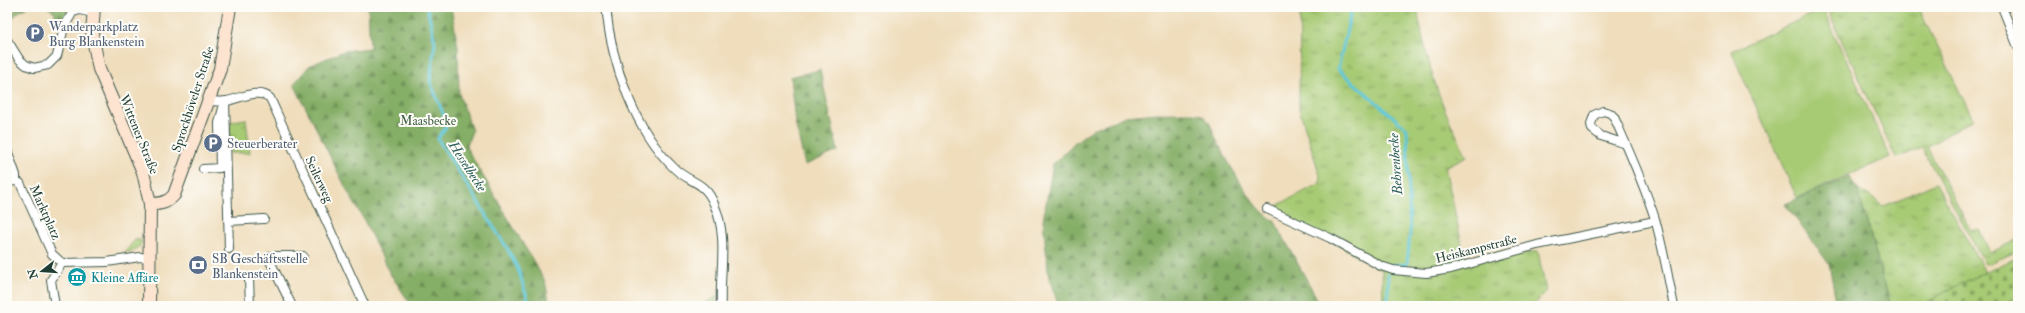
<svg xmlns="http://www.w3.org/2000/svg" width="2025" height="313" font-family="'IM FELL Double Pica',serif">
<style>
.grass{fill:url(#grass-tufts);stroke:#638454}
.forest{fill:url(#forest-firs);stroke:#52764d}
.cemetery{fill:url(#cemetery-stones);stroke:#638454}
.garden{fill:#a7ca74;stroke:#638454}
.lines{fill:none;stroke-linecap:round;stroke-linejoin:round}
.stream{stroke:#5ec8d9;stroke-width:3}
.street-casing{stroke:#3e5548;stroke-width:10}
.secondary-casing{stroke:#3e5548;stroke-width:14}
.street{stroke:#fff;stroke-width:8}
.secondary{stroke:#fde4d1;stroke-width:12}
.labels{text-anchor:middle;stroke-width:4;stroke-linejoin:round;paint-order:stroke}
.service-label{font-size:13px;fill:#4e5e75;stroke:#fdfcf7;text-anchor:start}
.street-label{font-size:13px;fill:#1f3d34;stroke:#fdfcf7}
.park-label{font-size:13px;fill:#416044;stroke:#fdfcf7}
.culture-label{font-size:13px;fill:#0d838f;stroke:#fdfcf7;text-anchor:start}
.water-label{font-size:14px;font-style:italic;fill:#2f605d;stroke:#fdfcf7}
</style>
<defs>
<pattern id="grass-tufts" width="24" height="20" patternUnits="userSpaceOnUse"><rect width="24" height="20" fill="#a7ca74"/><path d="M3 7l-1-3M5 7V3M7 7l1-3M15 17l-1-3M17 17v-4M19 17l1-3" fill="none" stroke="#87a560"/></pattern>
<pattern id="forest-firs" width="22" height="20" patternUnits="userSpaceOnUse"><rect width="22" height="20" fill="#85ae66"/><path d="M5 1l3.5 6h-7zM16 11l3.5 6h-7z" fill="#6c8f55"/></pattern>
<pattern id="cemetery-stones" width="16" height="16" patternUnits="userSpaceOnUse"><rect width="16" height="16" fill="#a7ca74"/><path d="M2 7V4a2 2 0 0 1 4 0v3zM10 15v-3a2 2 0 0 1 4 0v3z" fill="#87a560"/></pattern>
</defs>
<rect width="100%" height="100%" fill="#fdfcf7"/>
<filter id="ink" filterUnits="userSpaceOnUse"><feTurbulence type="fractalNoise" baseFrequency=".025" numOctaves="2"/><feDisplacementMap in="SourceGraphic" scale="8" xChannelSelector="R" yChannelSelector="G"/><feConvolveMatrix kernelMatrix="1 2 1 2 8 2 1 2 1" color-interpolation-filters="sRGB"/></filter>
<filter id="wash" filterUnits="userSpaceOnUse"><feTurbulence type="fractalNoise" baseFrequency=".012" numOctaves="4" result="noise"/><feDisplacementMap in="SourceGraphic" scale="16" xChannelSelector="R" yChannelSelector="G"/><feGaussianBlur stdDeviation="0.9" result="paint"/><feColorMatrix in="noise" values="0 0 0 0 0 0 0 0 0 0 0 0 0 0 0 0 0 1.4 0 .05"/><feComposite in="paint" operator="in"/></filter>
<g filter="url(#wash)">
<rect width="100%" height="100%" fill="#efddbb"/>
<path class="grass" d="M1300 7H1418C1418 21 1422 33 1425 47 1435 89 1447 118 1467 156L1445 167 1466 263 1538 251 1546 291 1533 306H1383L1382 270 1280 212 1276 206 1319 184 1321 179 1299 108Z
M1826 7H1918L1973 119 1927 147 1971 231 1979 229 1990 253 2018 239V251L1988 264H1985L1922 148 1896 158Z
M246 119 250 153H230V125L233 121Z
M1936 183 1985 272 1921 306H1891L1857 188 1884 206Z
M135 240H142C140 250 132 251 124 253Z
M716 297V306H700Z"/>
<path class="forest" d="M7 7H27L17 13 7 25Z
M47 7H79L68 11 60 26 55 19V12Z
M368 7H451L458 47 459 94 472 131 466 147 545 281 550 306H412L389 272 363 218 349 194 294 84 309 66 344 51 370 48Z
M820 70 838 151 805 165 795 122 790 77Z
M1158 113C1165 114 1197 112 1200 114 1210 119 1212 130 1216 139 1226 159 1255 213 1274 220L1321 306H1059L1049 279 1043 220 1053 164 1074 143 1093 129 1126 116Z
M1849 177 1857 188 1891 306H1837L1829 264 1785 204Z"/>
<path class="cemetery" d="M2018 257V306H1921L1950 289Z"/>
<path class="garden" d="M1823 9 1890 157 1797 198 1731 51Z"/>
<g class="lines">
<path class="stream" d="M427 7 435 42 430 81 446 121V127L438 138 439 141 507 248 518 269 530 306
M1352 7 1338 69 1407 129 1410 234 1407 264 1392 265
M1388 274V300L1396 306"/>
</g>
</g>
<g filter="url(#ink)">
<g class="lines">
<g class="street-casing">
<path id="street" d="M606 7C611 62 634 130 675 169 690 183 705 181 714 204 729 238 719 271 721 306
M2002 7 2018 47
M7 40 19 59 26 65 34 68 48 65 57 56 64 27 73 12 80 10 93 13
M208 101C214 101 221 102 227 101 241 98 258 88 270 98L365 306
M225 101 229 249
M1626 144 1601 136 1592 129 1591 124 1594 115 1603 111 1610 113 1614 117C1629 151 1644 184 1655 219 1663 247 1668 277 1674 306
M7 150 16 175V181
M203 169 220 168 219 123 223 108
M7 182 16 181 20 183 52 254 62 263
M1267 209 1330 238 1381 266 1393 270 1426 273 1451 269 1537 245 1655 221
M228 221 264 219
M62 263 107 262 140 257 149 258
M249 278 250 306
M55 306 51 280 62 263
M292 306 269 259 271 256H303"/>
</g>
<g class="secondary-casing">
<path id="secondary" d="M94 7 92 34 99 69 143 172 150 204 149 306
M150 204C161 204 167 203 174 195L220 69 230 7"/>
</g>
<use href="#street" class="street"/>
<use href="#secondary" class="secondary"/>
</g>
</g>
<defs>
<g id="parking-disc" transform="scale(1)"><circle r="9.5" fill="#5c6f8a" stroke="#fdfcf7"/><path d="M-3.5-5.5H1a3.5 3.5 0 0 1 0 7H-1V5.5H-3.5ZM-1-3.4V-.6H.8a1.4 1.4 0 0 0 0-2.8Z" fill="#fff"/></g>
<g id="bank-disc" transform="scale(1)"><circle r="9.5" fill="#5c6f8a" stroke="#fdfcf7"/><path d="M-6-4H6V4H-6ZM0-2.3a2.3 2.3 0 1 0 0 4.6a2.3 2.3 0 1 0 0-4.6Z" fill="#fff"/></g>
<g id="museum-disc" transform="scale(1)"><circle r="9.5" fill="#0f9aa8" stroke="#fdfcf7"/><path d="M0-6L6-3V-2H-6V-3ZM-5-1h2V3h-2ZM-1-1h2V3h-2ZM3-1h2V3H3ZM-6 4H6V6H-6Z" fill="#fff"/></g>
</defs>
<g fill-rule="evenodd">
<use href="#parking-disc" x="35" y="33"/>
<use href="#parking-disc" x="213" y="143"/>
<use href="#bank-disc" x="198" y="265"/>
<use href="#museum-disc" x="77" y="277"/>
</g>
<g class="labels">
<g class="service-label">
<text x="49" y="31">Wanderparkplatz<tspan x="49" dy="15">Burg Blankenstein</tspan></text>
<text x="227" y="148">Steuerberater</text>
<text x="212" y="263">SB Geschäftsstelle<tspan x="212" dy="15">Blankenstein</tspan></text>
</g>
<g class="street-label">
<text transform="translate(192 99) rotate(-72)" y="5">Sprockhöveler Straße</text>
<text transform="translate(140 134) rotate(68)" y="5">Wittener Straße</text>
<text transform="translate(320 179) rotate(65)" y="5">Seilerweg</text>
<text transform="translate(46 212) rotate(66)" y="5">Marktplatz</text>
<text transform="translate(1476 248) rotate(-14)" y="5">Heiskampstraße</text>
</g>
<g class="park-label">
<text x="428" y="125">Maasbecke</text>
</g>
<g class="culture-label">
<text x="91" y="282">Kleine Affäre</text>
</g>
<g class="water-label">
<text transform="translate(1395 164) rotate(-94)" y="5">Behrenbecke</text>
<text transform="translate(468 166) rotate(57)" y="5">Hesselbecke</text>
</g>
</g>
<rect width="2025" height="313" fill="none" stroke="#fdfcf7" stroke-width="24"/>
<g transform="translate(42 271) rotate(253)" stroke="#fdfcf7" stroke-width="3" paint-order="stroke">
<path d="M0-3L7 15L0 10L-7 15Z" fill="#1f3d34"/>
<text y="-6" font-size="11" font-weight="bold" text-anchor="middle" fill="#1f3d34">N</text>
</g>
</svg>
